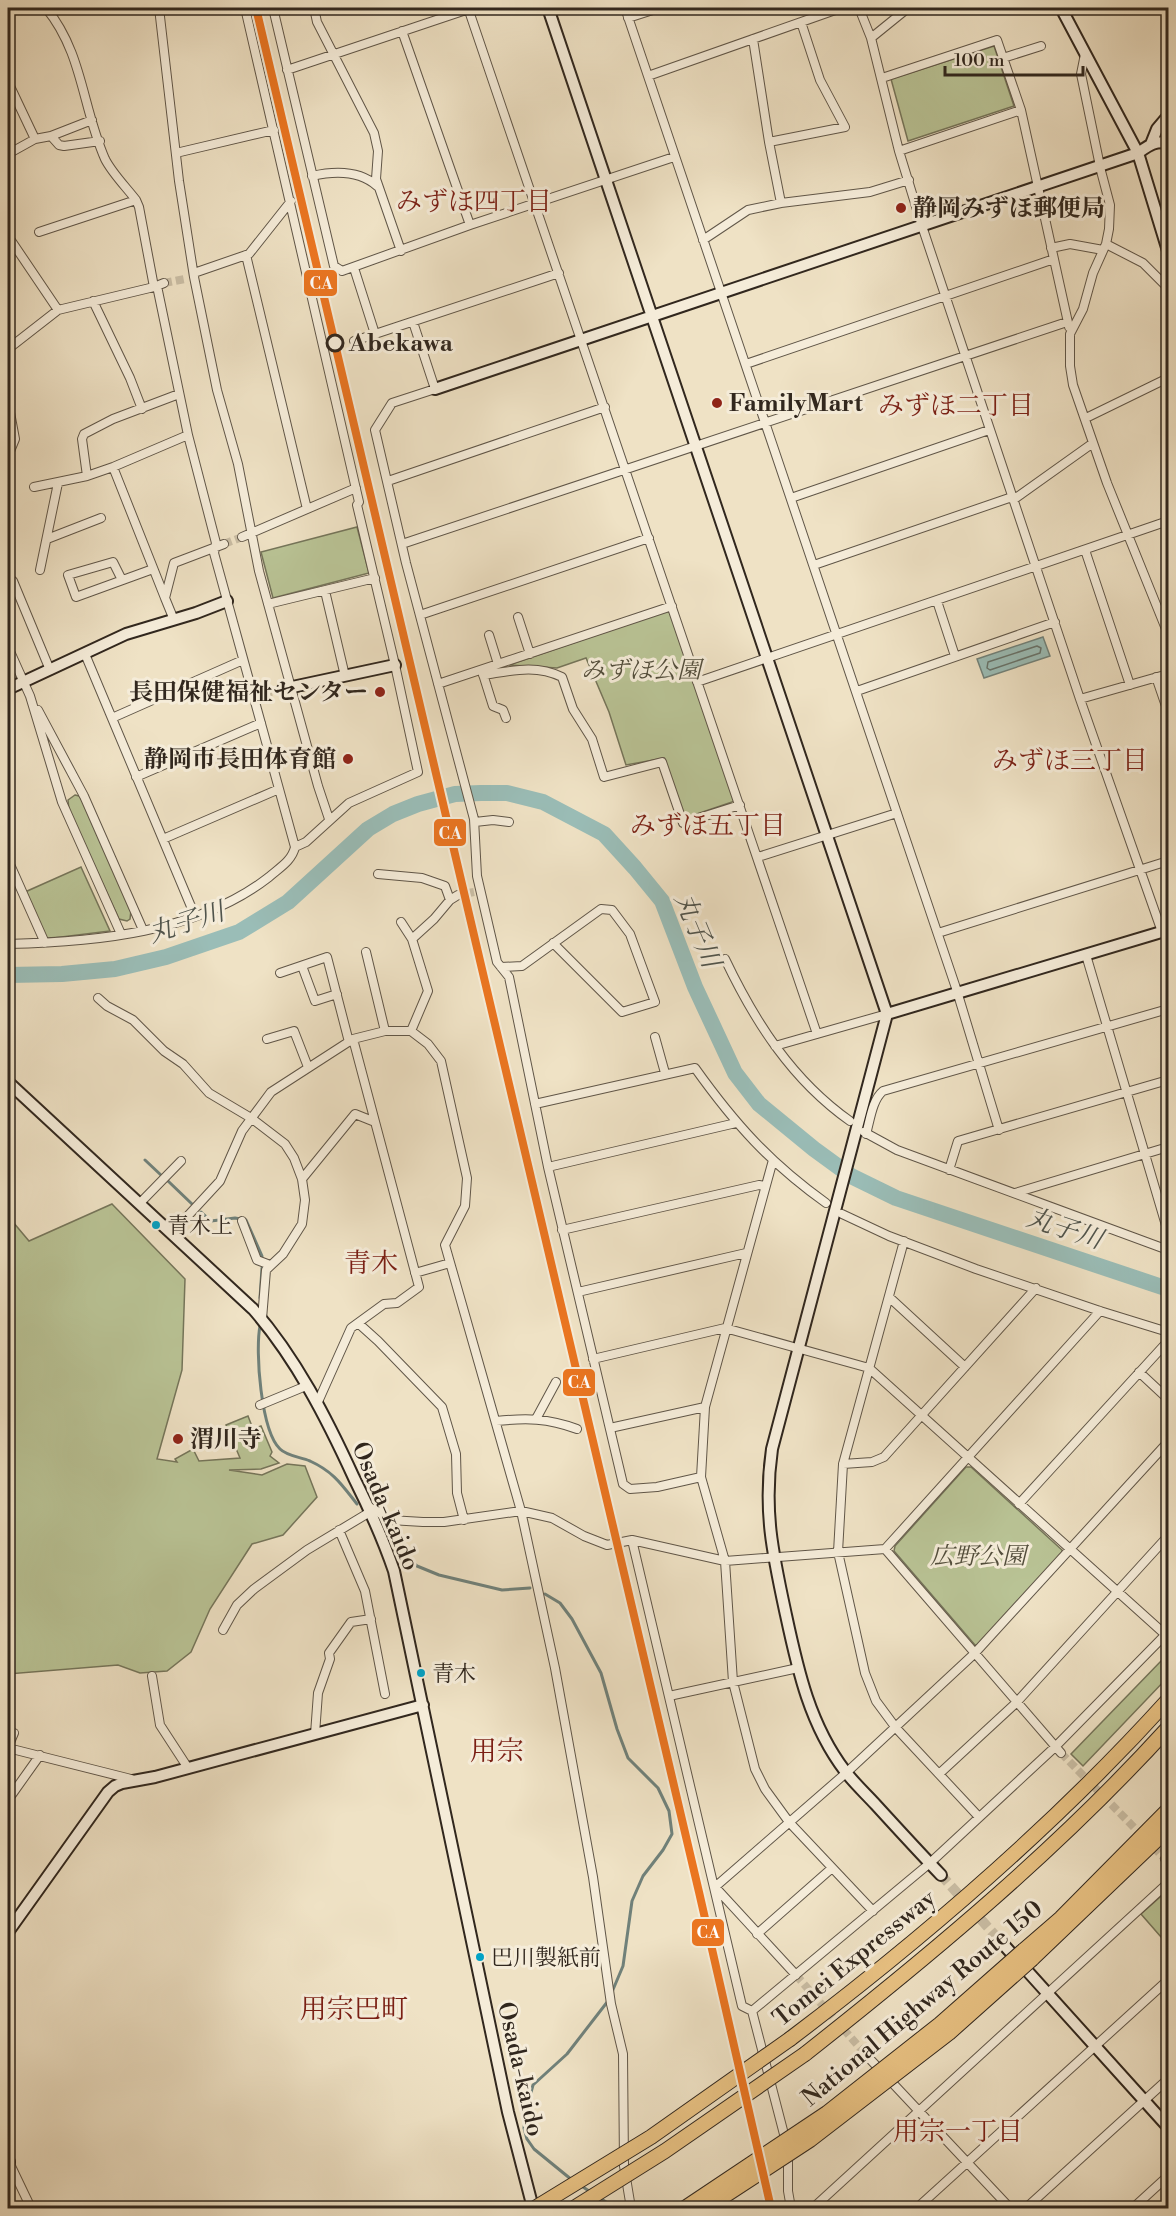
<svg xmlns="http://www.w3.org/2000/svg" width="1176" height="2216" font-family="'Libre Bodoni','Noto Serif JP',serif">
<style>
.green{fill:#b9c395;stroke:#75755a;stroke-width:1.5}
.water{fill:#9abdb7;stroke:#70817a;stroke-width:1.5}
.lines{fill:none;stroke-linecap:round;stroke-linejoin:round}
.shore{stroke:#66726a;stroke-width:1.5}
.stream{stroke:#70817a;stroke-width:3}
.river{stroke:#9abdb7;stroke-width:16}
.street-tunnel{stroke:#c9bda4;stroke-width:8;stroke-dasharray:8 4;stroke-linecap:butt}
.secondary-tunnel{stroke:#c9bda4;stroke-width:10;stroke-dasharray:10 5;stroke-linecap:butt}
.street-casing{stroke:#605648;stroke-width:10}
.secondary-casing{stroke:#31271e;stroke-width:14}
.highway-casing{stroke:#31271e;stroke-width:16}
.street{stroke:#f5ecd9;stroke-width:8}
.secondary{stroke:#f5ecd9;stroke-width:10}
.highway{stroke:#e8c182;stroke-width:14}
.highway-bridge-casing{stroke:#31271e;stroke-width:16;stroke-linecap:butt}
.highway-bridge{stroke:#e8c182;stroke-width:14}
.rail-1-casing{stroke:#f5ecd9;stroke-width:12}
.rail-1{stroke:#ea7521;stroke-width:8}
.poi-dot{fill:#8f2418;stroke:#f5ecd9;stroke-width:2}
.stop-dot{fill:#f5ecd9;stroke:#31271e;stroke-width:3}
.bus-dot{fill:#02a2c5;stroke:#f5ecd9;stroke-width:2}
.labels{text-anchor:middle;stroke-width:6;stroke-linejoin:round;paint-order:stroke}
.bus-label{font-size:22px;fill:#31271e;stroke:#f5ecd9;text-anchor:start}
.poi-label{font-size:24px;font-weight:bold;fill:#31271e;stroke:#f5ecd9;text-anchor:start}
.stop-label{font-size:24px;font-weight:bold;fill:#31271e;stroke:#f5ecd9;text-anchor:start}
.park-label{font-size:24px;font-style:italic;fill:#534e3c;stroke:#f5ecd9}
.street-label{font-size:24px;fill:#31271e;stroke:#f5ecd9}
.neighbourhood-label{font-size:26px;fill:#7a1f14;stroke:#f5ecd9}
.water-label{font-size:26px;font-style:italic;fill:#50544c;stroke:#f5ecd9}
.quarter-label{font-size:27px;fill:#7a1f14;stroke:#f5ecd9}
.line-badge{stroke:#f5ecd9;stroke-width:2}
.badge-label{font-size:16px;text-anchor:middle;font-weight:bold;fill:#fff}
</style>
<rect width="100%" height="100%" fill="#efe2c5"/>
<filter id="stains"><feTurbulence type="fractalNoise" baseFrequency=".00333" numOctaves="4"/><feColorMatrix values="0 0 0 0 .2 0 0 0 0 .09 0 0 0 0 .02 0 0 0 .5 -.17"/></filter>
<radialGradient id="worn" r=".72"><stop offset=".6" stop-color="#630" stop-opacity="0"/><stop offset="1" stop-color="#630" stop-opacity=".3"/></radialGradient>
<path class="green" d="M994 46 1014 106 908 141 891 79Z
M357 527 369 573 273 598 261 552Z
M666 611 671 613 735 801 685 818 664 758 626 765 609 712 586 658 557 668 509 665Z
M75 795 79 796 82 800 131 910 130 919 127 921 119 919 69 810 68 800Z
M81 867 110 931 45 939 25 892Z
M112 1204 185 1279 182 1370 157 1459 177 1462 175 1459 193 1449 199 1461 240 1458 226 1425 248 1416 253 1429 261 1426 272 1452 270 1456 279 1463 261 1469 229 1470 262 1475 287 1464 305 1466 317 1497 283 1535 252 1544 210 1609 191 1652 167 1671 140 1673 118 1665 8 1674V1216L29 1241Z
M966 1467H971L1062 1550V1555L978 1645H975L894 1551 895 1546Z
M1161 1661 1168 1668V1677L1083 1766 1071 1754Z
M1168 1890V1945L1141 1914Z"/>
<path class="water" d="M1043 637 1050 656 984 678 977 659Z"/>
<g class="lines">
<path class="shore" d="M1037 646 1041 648 1040 653 990 670 987 668 988 662Z"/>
<path class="stream" d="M1167 940 1168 945
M145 1160 162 1176
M168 1181 192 1204
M201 1212 211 1221 235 1218 246 1220 262 1256
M260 1298 262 1268
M260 1326C255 1351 261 1431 280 1449 287 1456 300 1457 310 1461 334 1472 342 1485 357 1504
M390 1543 417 1566 439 1575 502 1590 530 1588
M545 1594 560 1603 572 1619 601 1673 617 1729 628 1758 658 1788 669 1811 672 1834 663 1850 643 1876 632 1901 623 1966 612 1992
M572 2180 534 2149 527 2139 524 2128 526 2111 533 2085 567 2054 608 2001
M580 2185 592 2193
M598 2197 616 2208"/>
<path class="river" d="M8 975 62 974 115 969 166 957 239 932 288 902 368 829 393 814 418 804 455 794 481 793H507L543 802 604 834 635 868 662 901 695 987 735 1073 759 1104 814 1149 851 1176 896 1198 1168 1289"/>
<path class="street-tunnel" d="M164 283 185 279
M224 544 242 537
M264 694 283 689
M458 895 474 892
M1061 1753 1165 1859
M796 1975 868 2057"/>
<path class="secondary-tunnel" d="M941 1875 1003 1944"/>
<g class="street-casing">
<path id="street" d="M46 8C83 53 82 107 105 159 112 173 126 187 136 200L139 207 154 287
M159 8 179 181 194 277 217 390 238 464 259 571 318 786 329 819
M245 8 359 502 357 505 395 665 418 772 349 803 306 842 295 847
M273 8 334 266 342 271 470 225 674 157
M314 8 317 22 374 133 378 151 376 179 401 251
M468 8 817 1034
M625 8 956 988 999 1130
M859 8 871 38 899 151 922 226 1080 699 1162 932
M628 18 659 8
M402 31 470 225
M871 38 908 8
M753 39 769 142 845 127 820 80 801 22
M1085 54 1081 74 1101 171 1110 205 1109 229 1106 244 1093 273 1083 309 1070 334V366L1073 385 1107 483 1168 634
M1003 58 1041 46
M287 70 472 8
M648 76 841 8
M882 78 997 40 1021 110 1069 327
M8 82 35 139 8 154
M51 136 59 145 64 146 100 141
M35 139 51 136 92 120
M769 142 781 203
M899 151 1021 110
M176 153 274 130
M312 176C334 171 359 170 377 186
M39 232 136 200
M8 236 58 310
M703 240 748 210 781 203 870 192 909 180
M1106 244 1143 263 1168 288
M1051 248 1070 244 1103 250
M246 255 307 509
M354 268 375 334
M194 273 249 254 291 201
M93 301 130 378 142 409
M354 341 559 273
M8 349 58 310 154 287 164 283
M746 364 1054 259
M8 402 15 439 8 456
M1086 418 1168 378
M113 467 165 598
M87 476 82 439 84 434 113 419 179 394
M388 481 605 407
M34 487 87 476 113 467 188 435
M791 498 989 430
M1013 500 1093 443
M242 537 356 488
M47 539 101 518
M402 544 1067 322
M1085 550 1130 685
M814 565 1012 497
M40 570 58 483
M8 577 13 581 50 670
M122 580 113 562 68 575 76 597 153 569
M325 591 345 676
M937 601 955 656
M268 604 375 578
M420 615 649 538
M518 617 530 654
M174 620 165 598 174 563 224 544
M489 635 498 664
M8 647 30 696 62 802 121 934
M85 654 195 916
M482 671 493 706 503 710 506 718
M483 675C511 671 535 664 562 677L573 709 592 739 604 777 662 762 683 823 740 805
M1156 677 1168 712
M697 682 1168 521
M438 684 672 606
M857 691 1055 622
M1080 699 1168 674
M38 710 84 796 143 930
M112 718 243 660
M136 777 261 723
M475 822 493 820 509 822
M163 839 279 789
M758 857 897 813
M8 860 45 943
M378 874 422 878 445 886 450 900 458 895
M401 922 412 939 428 991 411 1031
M938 933 1168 861
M412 939 434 919 450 900
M8 944C95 942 197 933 269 877 279 868 292 861 295 847L214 553 216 543 188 435 157 286
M366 952 385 1031
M1086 955 1168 1232
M725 959C755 1022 792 1080 850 1121
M302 966 315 1001 337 994
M501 967 522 966 601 909 612 910 630 934 655 1002 622 1012 553 943
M280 973 327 957 349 1042
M98 998 107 1006 133 1020 164 1051 183 1064 209 1093 251 1118 285 1144 294 1158 302 1179 305 1200 302 1224 283 1254 266 1270 262 1319
M655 1037 665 1073
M267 1039 294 1031 308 1067
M775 1046 887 1014
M535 1104 695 1068C735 1124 770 1163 826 1203
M864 1132 897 1150 1168 1250
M866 1134C870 1121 872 1100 883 1091L1168 1009
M548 1167 736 1123
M949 1170 958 1141 1168 1080
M302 1179 355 1114 375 1122
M1015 1193 1168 1147
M140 1203 181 1161
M842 1214 889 1236 976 1269 1100 1311 1168 1332
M242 1221 257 1260 270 1265
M562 1230 759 1185 765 1186
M172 1233 220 1181 242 1131 271 1092 353 1039 385 1031H411L428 1044 441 1061 467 1178 465 1206 445 1245 521 1511 555 1668 593 1877 611 2004 623 2054 624 2166 631 2208
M904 1241 843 1464 838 1552 865 1673 876 1701 896 1728 979 1817
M415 1273 450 1263
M578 1292 746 1253
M889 1297 965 1367
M358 1323 378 1341 442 1407 456 1454 457 1493 464 1520
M593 1359 725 1328 869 1368 1168 1637
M1139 1372 1168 1399
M317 1404 351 1328 384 1304 397 1303 419 1287 353 1039
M260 1405 306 1386
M536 1419 556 1382
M496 1421C527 1418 547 1418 577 1429
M610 1428 705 1407
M843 1464 872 1462 884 1457 1036 1288
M701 1477 705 1407 773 1160
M1019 1504 1168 1341
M368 1506 390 1520 423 1522H444L521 1511 552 1518 584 1536 607 1545 632 1540 725 1561 701 1477 657 1487 630 1489 623 1484 548 1167 509 977 497 962 477 876 474 819 406 563 375 430 392 403 435 389 413 322
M339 1530 365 1591 385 1694
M632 1540 742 2006 752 2011 786 2142
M885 1549 1061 1753
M223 1630 237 1605 254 1589 307 1550 370 1512
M152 1676 160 1725 188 1768
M669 1696 798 1668
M315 1734 318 1693 330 1659 329 1653 351 1622 371 1619
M8 1747 14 1733
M8 1748 131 1779
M939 1774 1016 1703 1168 1536
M8 1800 40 1755
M1165 1859 1168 1864
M873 1911 789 1822 765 1789 755 1769 733 1682 725 1561 885 1549 1100 1311
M757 1934 832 1868
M796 1975 715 1887 846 1773 974 1654 1168 1442
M752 2011 930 1863 1055 1747 1168 1632
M868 2057 1010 2208
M788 2154V2191L791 2208
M9 2162 31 2208
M813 2208 1168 1883
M917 2208 1168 1980
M1026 2208 1168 2079
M1133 2208 1168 2176"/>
</g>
<g class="secondary-casing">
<path id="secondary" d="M548 8 887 1014 772 1449C763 1511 773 1555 786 1615 798 1671 810 1725 845 1771 854 1783 866 1794 876 1805 897 1828 919 1852 941 1875
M1061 8 1138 153 1168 251
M1151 144 1157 129 1168 116
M435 389 1138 153C1148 146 1155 140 1168 143
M8 689 126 634 196 613 227 601
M283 689 395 665
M887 1014 1168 930
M8 1082 253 1309C296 1358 327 1419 354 1478 369 1508 383 1539 394 1571L508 2112 533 2208
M8 1932 108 1792 115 1786 122 1783 155 1777 423 1705
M1003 1944 1168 2127
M8 2160 9 2162"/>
</g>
<g class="highway-casing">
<path id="highway" d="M1024 1950 1061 1918 1168 1810
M1032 1959 1168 1829
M790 2039C925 1937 1055 1825 1168 1700
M805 2054C933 1953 1058 1849 1168 1728"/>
</g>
<use href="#street" class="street"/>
<use href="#secondary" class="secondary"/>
<use href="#highway" class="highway"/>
<g class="highway-bridge-casing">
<path id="highway-bridge" d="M535 2208 651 2137 790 2039
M574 2208 665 2151 805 2054
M685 2208 827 2113 940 2024 1024 1950
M706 2208 810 2140 949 2033 1032 1959"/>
</g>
<use href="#highway-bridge" class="highway-bridge"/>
<g class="rail-1-casing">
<path id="rail-1" d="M256 8 699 1892 771 2208"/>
</g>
<use href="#rail-1" class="rail-1"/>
</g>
<g class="poi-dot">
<circle cx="901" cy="208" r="6"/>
<circle cx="717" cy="403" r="6"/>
<circle cx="380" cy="692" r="6"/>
<circle cx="348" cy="759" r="6"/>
<circle cx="178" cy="1439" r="6"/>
</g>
<circle class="stop-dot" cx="335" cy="343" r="8"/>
<g class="bus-dot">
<circle cx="156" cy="1225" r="5"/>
<circle cx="421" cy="1673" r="5"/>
<circle cx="480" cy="1957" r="5"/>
</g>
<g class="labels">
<g class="bus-label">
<text x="167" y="1233">青木上</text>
<text x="432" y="1681">青木</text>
<text x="491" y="1965">巴川製紙前</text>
</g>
<g class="poi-label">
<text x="913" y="216">静岡みずほ郵便局</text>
<text x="729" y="411">FamilyMart</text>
<text x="368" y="700" text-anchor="end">長田保健福祉センター</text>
<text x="336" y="767" text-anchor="end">静岡市長田体育館</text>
<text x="190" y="1447">渭川寺</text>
</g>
<g class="stop-label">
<text x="349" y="351">Abekawa</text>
</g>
<g class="park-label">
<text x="641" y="678">みずほ公園</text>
<text x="978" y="1564">広野公園</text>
</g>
<g class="street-label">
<text transform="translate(386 1506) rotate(67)" y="8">Osada-kaido</text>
<text transform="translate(854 1958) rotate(-39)" y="8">Tomei Expressway</text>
<text transform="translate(922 2003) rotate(-40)" y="8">National Highway Route 150</text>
<text transform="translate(521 2069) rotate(77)" y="8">Osada-kaido</text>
</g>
<g class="neighbourhood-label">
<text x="474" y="210">みずほ四丁目</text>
<text x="956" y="414">みずほ二丁目</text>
<text x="1070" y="769">みずほ三丁目</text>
<text x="708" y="834">みずほ五丁目</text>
<text x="958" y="2140">用宗一丁目</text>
</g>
<g class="water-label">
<text transform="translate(186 922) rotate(-18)" y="9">丸子川</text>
<text transform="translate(698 930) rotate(67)" y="9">丸子川</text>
<text transform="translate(1065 1228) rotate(18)" y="9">丸子川</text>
</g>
<g class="quarter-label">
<text x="371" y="1272">青木</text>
<text x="497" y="1760">用宗</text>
<text x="354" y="2018">用宗巴町</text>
</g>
</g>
<g class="line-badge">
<rect x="303" y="269" width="35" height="28" rx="6" fill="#ea7521"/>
<rect x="433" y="818" width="34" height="29" rx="6" fill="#ea7521"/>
<rect x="562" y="1368" width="34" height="29" rx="6" fill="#ea7521"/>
<rect x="691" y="1918" width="34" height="29" rx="6" fill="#ea7521"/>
</g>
<g class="badge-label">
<text x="321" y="289">CA</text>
<text x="450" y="839">CA</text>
<text x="579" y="1388">CA</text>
<text x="708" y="1938">CA</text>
</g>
<rect width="1176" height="2216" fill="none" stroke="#efe2c5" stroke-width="30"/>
<rect x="9" y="9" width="1158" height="2198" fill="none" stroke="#31271e" stroke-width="3"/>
<rect x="15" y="15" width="1146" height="2186" fill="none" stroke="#31271e" stroke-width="1.5"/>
<path d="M945 66v9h138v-9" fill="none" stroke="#31271e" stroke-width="3"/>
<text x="954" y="66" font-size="18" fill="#31271e" stroke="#f5ecd9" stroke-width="4.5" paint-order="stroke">100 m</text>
<rect width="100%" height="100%" filter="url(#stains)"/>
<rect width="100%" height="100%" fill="url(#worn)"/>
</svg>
